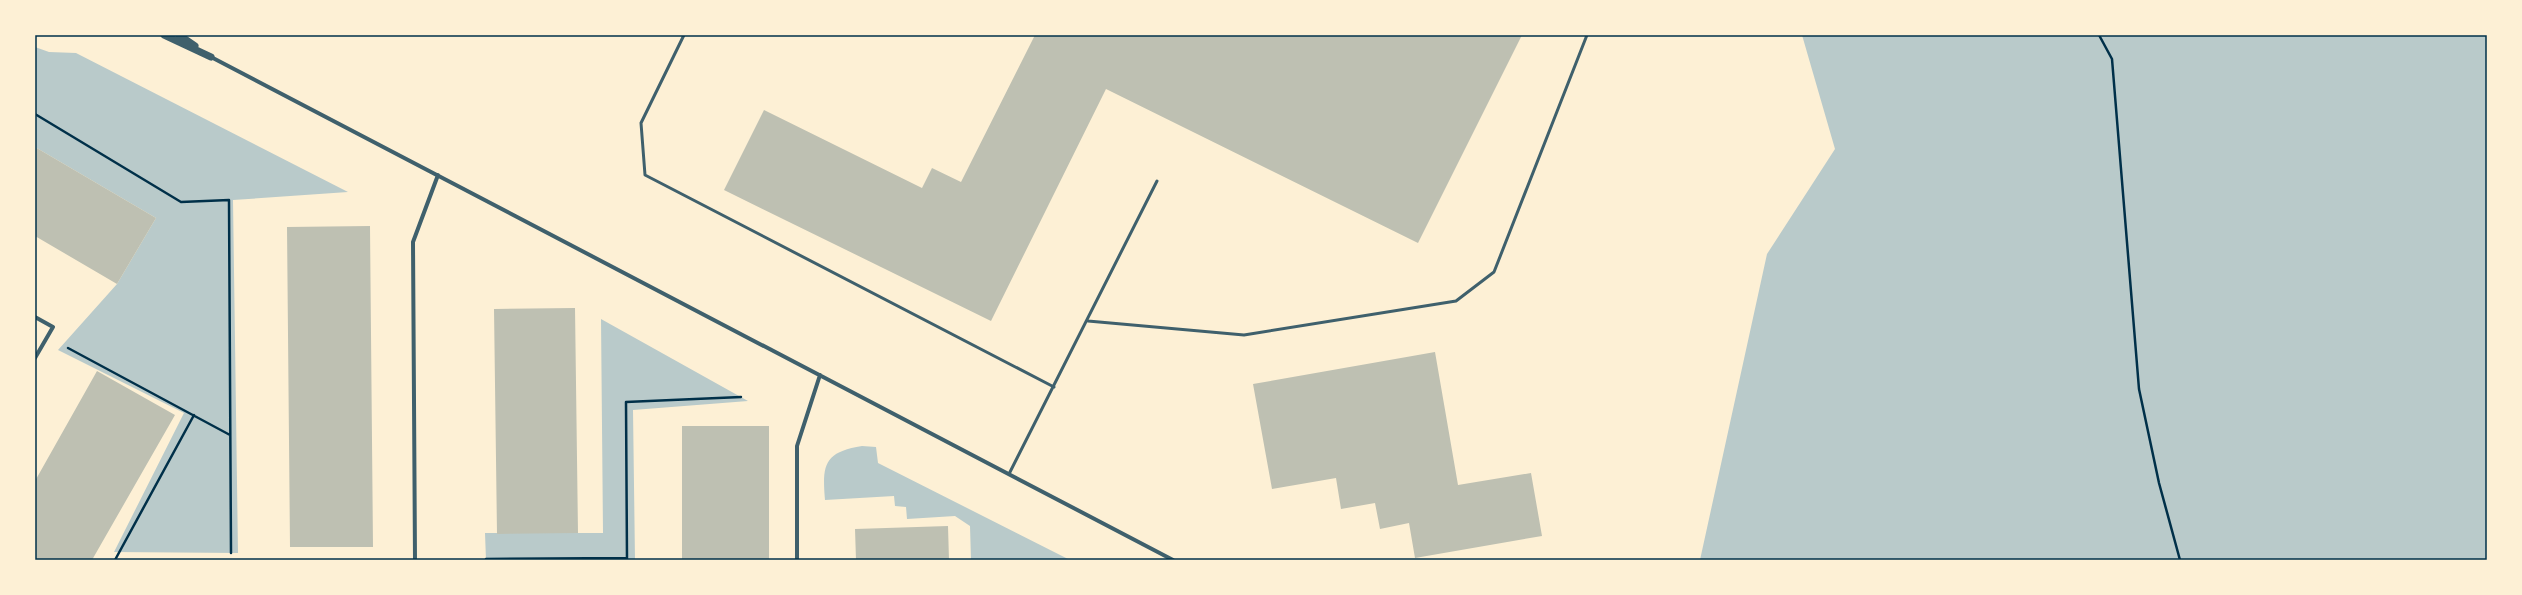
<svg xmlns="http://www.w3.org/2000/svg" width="2522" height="595" font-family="Montserrat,sans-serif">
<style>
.green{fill:#b9caca}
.building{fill:#bec0b2}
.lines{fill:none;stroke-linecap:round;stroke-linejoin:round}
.path{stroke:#003049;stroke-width:2.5}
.service{stroke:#3f606c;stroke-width:3}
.minor{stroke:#3f606c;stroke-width:4}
.tertiary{stroke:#3f606c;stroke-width:7}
.neatline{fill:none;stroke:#003049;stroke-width:1.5}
</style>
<rect width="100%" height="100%" fill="#fdf0d5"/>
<path class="green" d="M1802 35H2487V560H1700L1767 254 1835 149Z
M35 47 49 52 76 53 348 192 233 200 238 553 114 552 184 413 58 350 117 284 156 218 35 147Z
M601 319 748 401 633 410 635 560H486L485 533H603Z
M862 446 876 447 878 463 1070 560H971L970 526 955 516 907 519 906 507 895 506 894 496 825 500C822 465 824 452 862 446Z"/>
<path class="building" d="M1035 35H1522L1418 243 1106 89 991 321 724 190 764 110 922 188 932 168 961 182Z
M35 147 156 218 117 284 35 236Z
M370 226 373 547H290L287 227Z
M575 308 578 533 497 534 494 309Z
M1435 352 1458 485 1531 473 1542 536 1415 558 1409 523 1380 529 1375 503 1341 509 1336 478 1272 489 1253 384Z
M97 371 175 415 92 560H35V481Z
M682 426H769V560H682Z
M948 526 949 560H856L855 529Z"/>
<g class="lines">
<path class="path" d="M2099 35 2112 59 2139 389 2159 483 2180 560
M35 114 181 202 229 200 231 553
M68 348 230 435
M486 559 627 558
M115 560 194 415
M627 560 626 402 741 397"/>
<path class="service" d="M684 35 641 123 645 175 1054 387
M1088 321 1244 335 1456 301 1494 272 1587 35
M1009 474 1157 181"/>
<path class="minor" d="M211 57 1173 560
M35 317 53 327 35 358
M415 560 413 242 438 175
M797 560V446L820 375"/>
<path class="tertiary" d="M164 35 211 57
M179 35 195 46"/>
</g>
<rect width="2522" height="595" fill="none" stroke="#fdf0d5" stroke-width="72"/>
<rect x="36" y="36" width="2450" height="523" class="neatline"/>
</svg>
